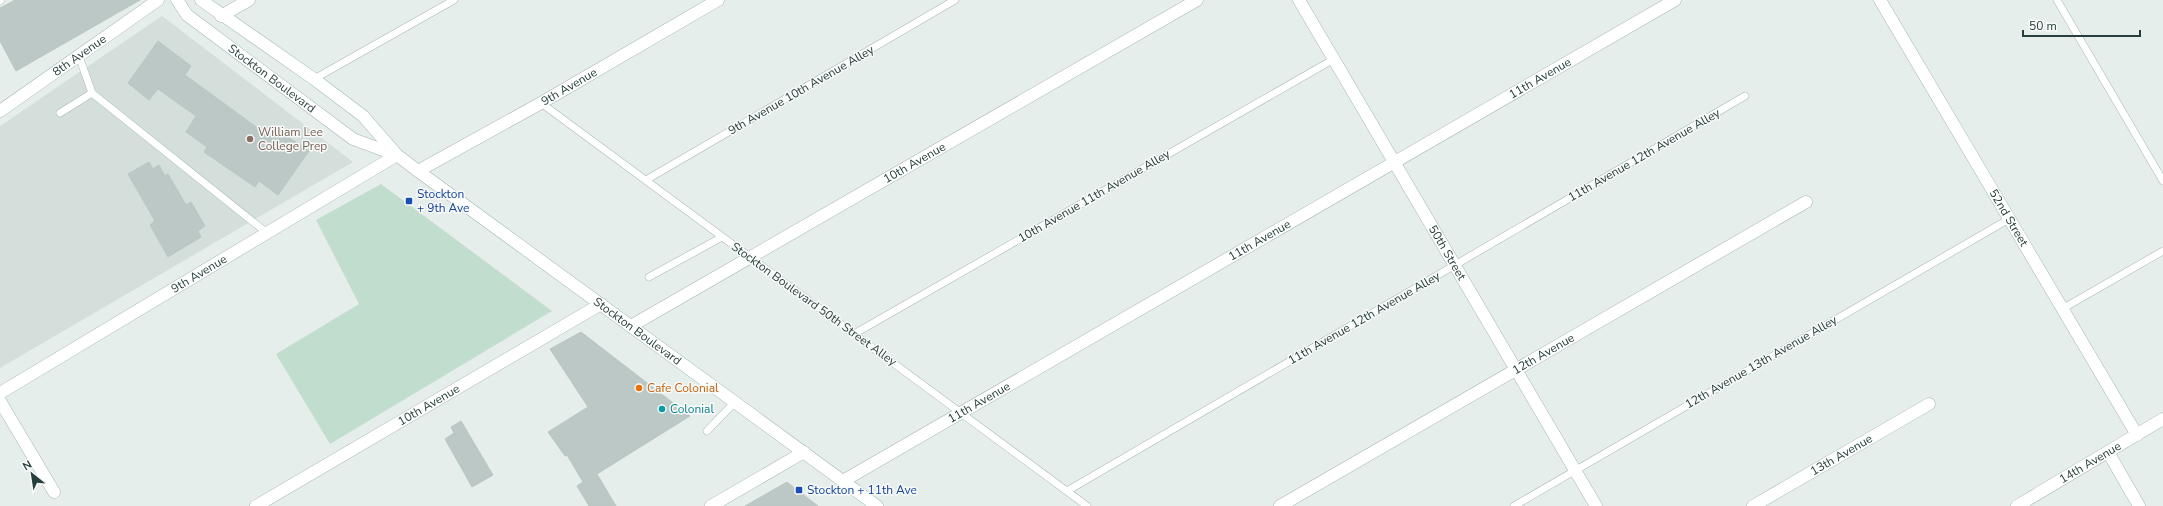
<svg xmlns="http://www.w3.org/2000/svg" width="2163" height="506" font-family="'Nunito Sans',sans-serif">
<style>
.built{fill:#d4dedb}
.green{fill:#c1ddcd}
.building{fill:#bcc8c5;stroke:#b9c7c3}
.lines{fill:none;stroke-linecap:round;stroke-linejoin:round}
.service-casing{stroke:#a9b6b4;stroke-width:8}
.minor-casing{stroke:#a9b6b4;stroke-width:13}
.tertiary-casing{stroke:#a9b6b4;stroke-width:13}
.secondary-casing{stroke:#a2b6b2;stroke-width:13}
.service{stroke:#fff;stroke-width:7}
.minor{stroke:#fff;stroke-width:12}
.tertiary{stroke:#fff;stroke-width:12}
.secondary{stroke:#fff;stroke-width:12}
.education-dot{fill:#8d6e63;stroke:#f7faf9;stroke-width:1.5}
.transit-dot{fill:#1a4fb4;stroke:#f7faf9;stroke-width:1.5}
.food-dot{fill:#e8710a;stroke:#f7faf9;stroke-width:1.5}
.culture-dot{fill:#0f9aa8;stroke:#f7faf9;stroke-width:1.5}
.labels{text-anchor:middle;stroke-width:3;stroke-linejoin:round;paint-order:stroke}
.street-label{font-size:12px;fill:#263f3c;stroke:#f7faf9}
.education-label{font-size:12px;fill:#785e54;stroke:#f7faf9;text-anchor:start}
.transit-label{font-size:12px;fill:#164399;stroke:#f7faf9;text-anchor:start}
.food-label{font-size:12px;fill:#c56008;stroke:#f7faf9;text-anchor:start}
.culture-label{font-size:12px;fill:#0d838f;stroke:#f7faf9;text-anchor:start}
</style>
<rect width="100%" height="100%" fill="#e6eeec"/>
<path class="built" d="M162 16 353 162 0 368V126Z"/>
<path class="green" d="M381 184 552 311 330 444 276 354 359 304 316 220Z"/>
<path class="building" d="M15 0H140L16 71 0 41V8Z
M158 41 191 66 185 75 270 137 276 129 309 151 278 195 259 181 255 187 204 152 207 147 186 132 196 116 158 89 149 100 128 83Z
M149 162 153 169 159 165 165 176 168 174 186 205 191 202 205 226 198 231 201 237 168 257 150 225 155 221 128 174Z
M581 332 690 416 597 474 616 506H589L577 486 583 482 567 455 565 456 548 432 588 407 550 349Z
M461 421 493 475 472 487 445 439 454 433 451 427Z
M787 482 818 506H745Z"/>
<g class="lines">
<g class="service-casing">
<path id="service" d="M2057 0 2163 181
M0 1 1 0
M79 56 92 93 267 233
M314 79 454 0
M541 103 1087 506
M60 113 92 93
M646 180 955 0
M649 277 722 237
M2062 309 2163 251
M854 334 1334 59
M707 431 735 402
M1067 491 1745 96
M1514 506 2009 219"/>
</g>
<g class="minor-casing">
<g id="minor">
<path id="s1" d="M1299 0 1596 506"/>
<path id="s2" d="M1880 0 2137 435"/>
<path d="M221 16 249 0"/>
<path id="s3" d="M0 111 158 0"/>
<path id="s4" d="M418 171 541 103 718 0"/>
<path id="s5" d="M631 326 1197 0"/>
<path id="s6" d="M0 393 397 155"/>
<path d="M0 401 54 492"/>
<path d="M2108 452 2139 506"/>
<path id="s7" d="M843 481 1675 0"/>
<path id="s8" d="M256 506 601 304"/>
<path d="M711 506 804 452"/>
<path id="s9" d="M1280 506 1806 202"/>
<path id="s10" d="M1753 506 1929 404"/>
</g>
</g>
<g class="tertiary-casing">
<g id="tertiary">
<path id="s11" d="M2017 506 2163 419"/>
</g>
</g>
<g class="secondary-casing">
<g id="secondary">
<path id="s12" d="M177 0 187 15 353 139 396 155"/>
<path id="s13" d="M201 0 314 79 363 116 397 155 418 171 877 506"/>
</g>
</g>
<use href="#service" class="service"/>
<use href="#minor" class="minor"/>
<use href="#tertiary" class="tertiary"/>
<use href="#secondary" class="secondary"/>
</g>
<circle class="education-dot" cx="250" cy="139" r="4"/>
<g class="transit-dot">
<rect x="405" y="197" width="8" height="8" rx="2"/>
<rect x="795" y="486" width="8" height="8" rx="2"/>
</g>
<circle class="food-dot" cx="639" cy="388" r="4"/>
<circle class="culture-dot" cx="662" cy="409" r="4"/>
<g class="labels">
<g class="street-label">
<text dy="4" stroke="none"><textPath href="#s3" startOffset="97">8th Avenue</textPath></text>
<text dy="4" stroke="none"><textPath href="#s12" startOffset="124">Stockton Boulevard</textPath></text>
<text dy="4" stroke="none"><textPath href="#s7" startOffset="805">11th Avenue</textPath></text>
<text dy="4" stroke="none"><textPath href="#s4" startOffset="173">9th Avenue</textPath></text>
<text transform="translate(801 90) rotate(-30)" y="4">9th Avenue 10th Avenue Alley</text>
<text transform="translate(1644 155) rotate(-30)" y="4">11th Avenue 12th Avenue Alley</text>
<text dy="4" stroke="none"><textPath href="#s5" startOffset="327">10th Avenue</textPath></text>
<text transform="translate(1094 196) rotate(-30)" y="4">10th Avenue 11th Avenue Alley</text>
<text dy="4" stroke="none"><textPath href="#s2" startOffset="253">52nd Street</textPath></text>
<text dy="4" stroke="none"><textPath href="#s7" startOffset="481">11th Avenue</textPath></text>
<text dy="4" stroke="none"><textPath href="#s1" startOffset="293">50th Street</textPath></text>
<text dy="4" stroke="none"><textPath href="#s6" startOffset="232">9th Avenue</textPath></text>
<text transform="translate(814 304) rotate(36)" y="4">Stockton Boulevard 50th Street Alley</text>
<text transform="translate(1364 318) rotate(-30)" y="4">11th Avenue 12th Avenue Alley</text>
<text dy="4" stroke="none"><textPath href="#s13" startOffset="549">Stockton Boulevard</textPath></text>
<text dy="4" stroke="none"><textPath href="#s9" startOffset="304">12th Avenue</textPath></text>
<text transform="translate(1761 362) rotate(-30)" y="4">12th Avenue 13th Avenue Alley</text>
<text dy="4" stroke="none"><textPath href="#s7" startOffset="157">11th Avenue</textPath></text>
<text dy="4" stroke="none"><textPath href="#s8" startOffset="200">10th Avenue</textPath></text>
<text dy="4" stroke="none"><textPath href="#s10" startOffset="102">13th Avenue</textPath></text>
<text dy="4" stroke="none"><textPath href="#s11" startOffset="85">14th Avenue</textPath></text>
</g>
<g class="education-label">
<text x="258" y="136">William Lee<tspan x="258" dy="14">College Prep</tspan></text>
</g>
<g class="transit-label">
<text x="417" y="198">Stockton<tspan x="417" dy="14">+ 9th Ave</tspan></text>
<text x="807" y="494">Stockton + 11th Ave</text>
</g>
<g class="food-label">
<text x="647" y="392">Cafe Colonial</text>
</g>
<g class="culture-label">
<text x="670" y="413">Colonial</text>
</g>
</g>
<g transform="translate(32 474) rotate(330)" stroke="#f7faf9" stroke-width="3" paint-order="stroke">
<path d="M0-3L7 15L0 10L-7 15Z" fill="#263f3c"/>
<text y="-6" font-size="11" font-weight="bold" text-anchor="middle" fill="#263f3c">N</text>
</g>
<path d="M2023 30v6h117v-6" fill="none" stroke="#263f3c" stroke-width="2"/>
<text x="2029" y="30" font-size="12" fill="#263f3c" stroke="#f7faf9" stroke-width="3" paint-order="stroke">50 m</text>
</svg>
